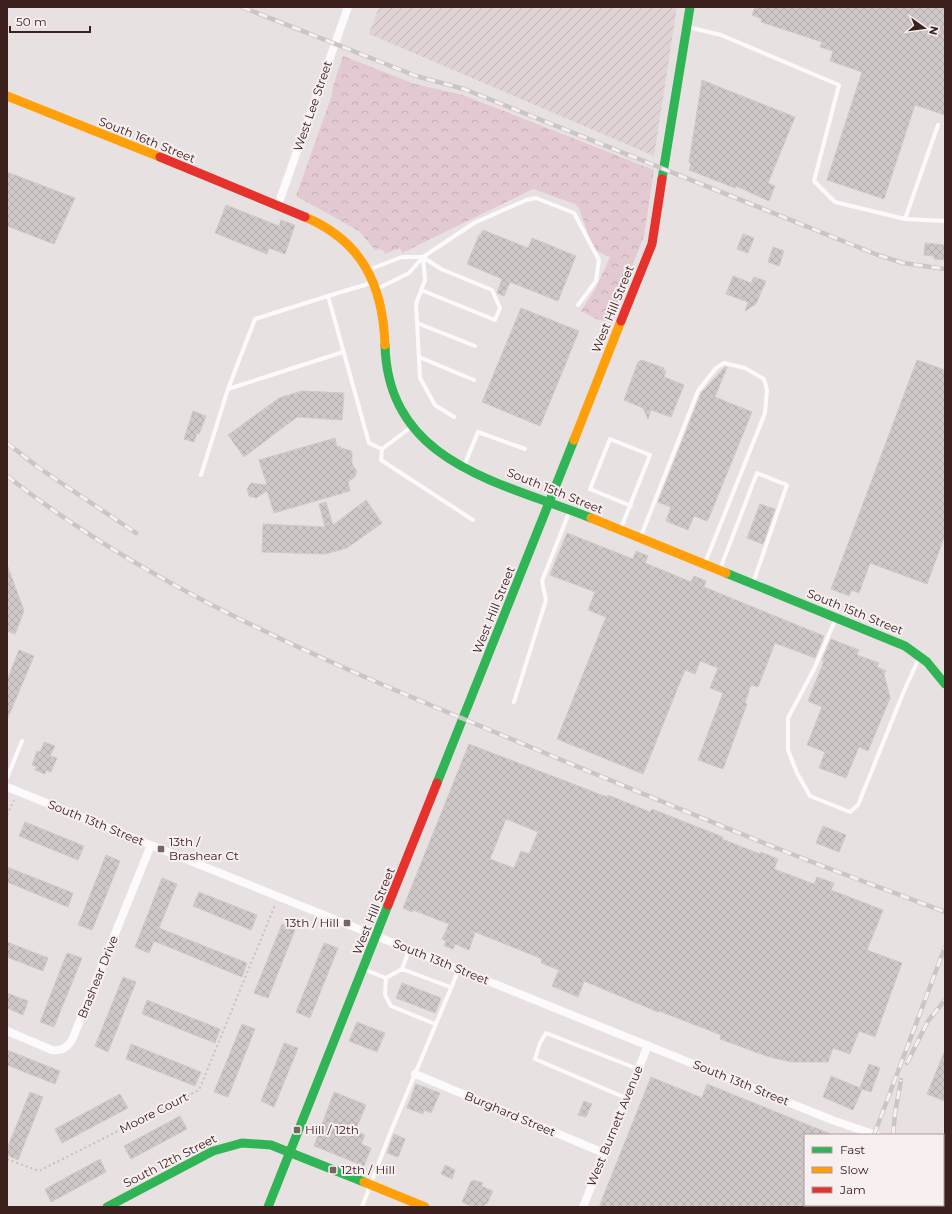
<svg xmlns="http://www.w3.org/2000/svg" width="952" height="1214" font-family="Montserrat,sans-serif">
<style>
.industrial{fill:url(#industrial-furrows)}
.forest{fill:url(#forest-crowns)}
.building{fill:url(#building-cross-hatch);stroke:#d1cacb;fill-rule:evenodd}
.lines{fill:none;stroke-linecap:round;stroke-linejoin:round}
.path{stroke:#c9bfbf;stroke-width:2;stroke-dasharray:2 3;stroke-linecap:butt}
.lane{stroke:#fcfafb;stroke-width:4}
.street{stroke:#fcfafb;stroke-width:8}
.fast{stroke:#30b455;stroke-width:9}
.slow{stroke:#ff9f0a;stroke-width:9}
.jam{stroke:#e5322d;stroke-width:9}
.rail-casing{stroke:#cac6c5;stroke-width:4.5}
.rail{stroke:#f8eff0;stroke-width:3;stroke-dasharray:9;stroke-linecap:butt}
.poi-dot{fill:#786463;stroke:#f8eff0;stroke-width:1.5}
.labels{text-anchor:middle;stroke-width:4;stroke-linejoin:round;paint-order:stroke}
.street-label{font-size:12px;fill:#3c201e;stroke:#f8eff0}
.poi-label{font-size:12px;fill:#3c201e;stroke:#f8eff0;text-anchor:start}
</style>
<defs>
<pattern id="industrial-furrows" width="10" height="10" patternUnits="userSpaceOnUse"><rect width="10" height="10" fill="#e0d3d5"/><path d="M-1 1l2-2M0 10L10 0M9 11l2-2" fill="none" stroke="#c1b5b6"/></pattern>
<pattern id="forest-crowns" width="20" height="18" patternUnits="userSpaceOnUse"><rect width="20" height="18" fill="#e3c9d2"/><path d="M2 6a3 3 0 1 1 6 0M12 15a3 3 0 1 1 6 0" fill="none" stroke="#c4acb4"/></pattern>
<pattern id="building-cross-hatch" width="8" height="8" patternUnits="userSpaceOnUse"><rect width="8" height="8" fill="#cfc8c9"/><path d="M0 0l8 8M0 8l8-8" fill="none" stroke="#b3acac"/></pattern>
</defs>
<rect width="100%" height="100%" fill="#e8e1e2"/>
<path class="industrial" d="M379 7H677L654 156 369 34Z"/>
<path class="forest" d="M343 56 415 84 463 95 654 170 644 236 611 319C603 325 589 315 581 311L596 288 610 257 593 249 579 208 575 204 533 189 402 253 400 248 385 254 384 251 378 248 376 251 359 231 296 196 332 95 333 86Z"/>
<path class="building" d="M755 7H945V115L915 105 884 199 827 180 862 72 830 61 833 51 820 47 822 42 761 22 762 19 752 15Z
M702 80 795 117 768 183 775 186 769 201 736 186 735 188 689 170 691 164 689 162Z
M7 172 75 198 54 244 7 226Z
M226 205 279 226 281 220 295 225 285 254 269 248 267 254 215 233Z
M483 230 528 248 532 238 576 256 558 301 510 282 504 296 497 293 502 279 467 264 479 235H480Z
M743 234 754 238 748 253 737 249Z
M925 243 945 245 944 260 934 259V256L924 255Z
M773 247 784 251 779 266 768 262Z
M733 276 751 283 754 277 766 281 756 304 745 311 748 302 726 294Z
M521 308 579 331 540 426 482 402Z
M642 360 664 368 663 370 666 371 664 377 684 385 671 417 651 410 648 419 643 408 624 400 638 362Z
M917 360 945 370V535L927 584 870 563 859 593 852 590 849 596 831 589Z
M725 367H727L715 397 752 412 708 520 707 521 694 516 688 530 666 521 671 507 658 502 701 393Z
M302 391 344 393 342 420 297 417 244 457 228 435 279 398Z
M193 411 206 416 199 434 197 433 194 442 184 439Z
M335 438 337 447 340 446 341 448 352 451V464L357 472 355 474 356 476 348 482 350 491 274 513 267 491 256 498 249 496 247 489 251 483 267 485 259 460Z
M366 500 382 523 347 548 325 554 262 552 263 524 325 527 319 504 326 502 333 525Z
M760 504 775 509 763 544 747 538Z
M567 533 633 559 636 551 648 556 645 563 691 582 694 576 706 581 704 587 824 636 815 658 775 643 758 687 751 685 745 703 747 704 723 769 698 760 723 693 710 688 718 668 700 661 695 674 685 670 643 774 557 739 606 617 588 610 595 592 550 575Z
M8 567 24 611 15 634 7 631Z
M831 639 859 650 857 655 879 663 877 667 886 671 884 674 890 698 868 751 859 747 846 778 819 768 825 752 807 745 822 707 808 701 824 661 822 660Z
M19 650 34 656 7 720V680Z
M44 742 55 746 50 756 57 758 51 772 46 770 45 774 35 770 37 767 32 765 37 751 40 752Z
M469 744 607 797 608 795 650 812 652 809 723 837 722 839 760 854 761 852 778 859 774 869 814 884 817 877 834 883 831 890 883 910 867 950 902 963 875 1037 859 1031 850 1054 833 1048 828 1062H792L769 1057 720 1039 721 1035 659 1011 658 1012 584 981 578 997 552 986 559 970 541 963 542 959 475 932 469 950 455 944 453 949 444 946 446 941 442 939 449 924 413 910 412 912 403 908ZM506 819 538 832 529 854 521 851 514 868 490 859Z
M25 822 84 846 78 860 19 836Z
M823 826 846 835 839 852 816 843Z
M106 855 120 861 92 930 78 925Z
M7 867 73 893 68 907 7 882Z
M162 878 177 884 159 928 247 963 242 977 154 941 149 953 135 947Z
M199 892 257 915 251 930 193 906Z
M282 924 295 930 268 998 254 993Z
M7 942 48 958 43 971 7 957Z
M324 943 338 948 310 1018 296 1012Z
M67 953 82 958 54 1027 40 1022Z
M123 977 136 982 108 1052 95 1046Z
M402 983 441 998 435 1013 396 998Z
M7 993 28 1001 23 1015 7 1008Z
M147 1000 220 1029 215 1043 142 1014Z
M357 1022 385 1033 377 1052 349 1041Z
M242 1024 255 1029 228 1097 214 1092Z
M284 1043 298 1048 274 1107 261 1101Z
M131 1044 201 1072 195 1086 126 1059Z
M7 1050 60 1071 55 1084 7 1065Z
M945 1050V1101L927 1094Z
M869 1064 880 1068 871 1092 862 1089 853 1110 823 1097 831 1076 860 1088Z
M651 1077 702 1098 707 1084 833 1135H805V1207H599Z
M416 1084 440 1093 431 1113 424 1110 423 1114 407 1108Z
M30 1092 43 1097 18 1160 7 1155V1149Z
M334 1092 366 1105 355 1131 365 1135 361 1144 371 1148 364 1166 314 1146Z
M120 1094 128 1108 62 1143 55 1129Z
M584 1101 592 1104 586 1117 578 1115Z
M180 1116 187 1129 131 1159 124 1146Z
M394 1134 405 1139 398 1157 387 1153Z
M100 1159 106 1172 51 1202 45 1189Z
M445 1165 455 1170 452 1179 441 1174Z
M473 1180 483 1183 481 1186 493 1191 487 1204H485L484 1207H473L462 1202 471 1181 472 1182Z"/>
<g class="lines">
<path class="path" d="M7 815 14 800
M7 1159 39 1171 199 1090 275 905"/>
<path class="lane" d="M688 27 721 35 839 85 814 181 835 202 905 219 945 221
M905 219 938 125
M423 257 425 280 416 304 420 378 435 405 454 417
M368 270 402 257H423L441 269 492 290 500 308 495 320 421 290
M377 289 409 273 423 257 474 223 526 200 536 198 574 213 599 260 596 281 578 305
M328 296 371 283
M417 323 475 346
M343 352 228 389 255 319 328 296 369 443 382 449 410 428
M419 357 474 380
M382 449 381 460 473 520
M464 466 478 432 525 449
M201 475 228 389
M621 528 650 455 610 439 590 489 631 506
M641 536 698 391 716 368 724 363 745 368 764 379 767 390 765 413 705 563
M720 569 757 473 787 485 753 583
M836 618 814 669 788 718V750L797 773 810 796 850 812 858 805 904 691 919 658
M514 702 546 600 542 581 570 510
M7 778 22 741
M363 969 386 978 385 995 391 1006 435 1024
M402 969 409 950
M386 978 402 969 450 987
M626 1098 535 1059 540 1043 546 1033 638 1069
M362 1207 389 1136 459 969"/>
<path class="street" d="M278 205 348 7
M7 787 832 1120 876 1135
M7 1031 52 1050C62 1051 67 1048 72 1040L151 845
M415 1074 604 1153
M943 1163 945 1164
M583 1207 648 1045"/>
<path class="fast" d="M662 179 690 7
M385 345C388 464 501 482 591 518
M726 573 905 646 927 662 945 684
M437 783 574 440
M107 1207 213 1151 242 1143 271 1145 364 1182
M268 1207 388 905"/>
<path class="slow" d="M7 96 160 157
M305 217C362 241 383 285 385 345
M574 440 621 321
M591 518 726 573
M364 1182 425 1207"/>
<path class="jam" d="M160 157 305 217
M621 321 652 244 662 179
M388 905 437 783"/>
<g class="rail-casing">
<path id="rail" d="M242 7 416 76 464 89 878 255 903 263 945 269
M7 443 39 468 136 533
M7 476C150 588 318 658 485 728 583 769 681 810 779 849 834 871 890 891 945 912
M907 1063 928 1021 945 1000
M874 1135 945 947
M893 1135 895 1113 901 1080
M915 1205 917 1207
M848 1207 849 1205
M854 1207 855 1205"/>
</g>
<use href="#rail" class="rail"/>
</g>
<g class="poi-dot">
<rect x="157" y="845" width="8" height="8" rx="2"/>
<rect x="343" y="919" width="8" height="8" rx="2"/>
<rect x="293" y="1126" width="8" height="8" rx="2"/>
<rect x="329" y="1166" width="8" height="8" rx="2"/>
</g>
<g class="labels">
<g class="street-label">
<text transform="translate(313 106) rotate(-71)" y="4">West Lee Street</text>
<text transform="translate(147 140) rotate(22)" y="4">South 16th Street</text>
<text transform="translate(613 309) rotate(-68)" y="4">West Hill Street</text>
<text transform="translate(555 491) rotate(22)" y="4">South 15th Street</text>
<text transform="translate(494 610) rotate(-68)" y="4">West Hill Street</text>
<text transform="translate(855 612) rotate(22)" y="4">South 15th Street</text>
<text transform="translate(96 823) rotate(22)" y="4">South 13th Street</text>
<text transform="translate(374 911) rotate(-68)" y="4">West Hill Street</text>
<text transform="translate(441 962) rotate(22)" y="4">South 13th Street</text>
<text transform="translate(98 977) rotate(-68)" y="4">Brashear Drive</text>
<text transform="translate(741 1083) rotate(22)" y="4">South 13th Street</text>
<text transform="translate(154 1113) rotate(-27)" y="4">Moore Court</text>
<text transform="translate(510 1114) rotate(23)" y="4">Burghard Street</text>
<text transform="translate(615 1126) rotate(-68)" y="4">West Burnett Avenue</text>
<text transform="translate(170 1161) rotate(-27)" y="4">South 12th Street</text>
</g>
<g class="poi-label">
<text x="169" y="846">13th /<tspan x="169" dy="14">Brashear Ct</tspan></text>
<text x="339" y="927" text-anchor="end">13th / Hill</text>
<text x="305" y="1134">Hill / 12th</text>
<text x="341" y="1174">12th / Hill</text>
</g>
</g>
<rect width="952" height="1214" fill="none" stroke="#3c201e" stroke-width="16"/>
<rect x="804" y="1134" width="140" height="72" fill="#f8eff0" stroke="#ad9c9c"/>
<rect x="812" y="1147" width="20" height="6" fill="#30b455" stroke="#ad9c9c"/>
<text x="840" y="1154" font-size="12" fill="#3c201e">Fast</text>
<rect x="812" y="1167" width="20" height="6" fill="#ff9f0a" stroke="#ad9c9c"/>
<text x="840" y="1174" font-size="12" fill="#3c201e">Slow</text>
<rect x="812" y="1187" width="20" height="6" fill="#e5322d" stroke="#ad9c9c"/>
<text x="840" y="1194" font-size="12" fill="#3c201e">Jam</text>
<g transform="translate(924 28) rotate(104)" stroke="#f8eff0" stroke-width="3" paint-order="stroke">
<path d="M0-3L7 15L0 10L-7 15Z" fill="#3c201e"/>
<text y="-6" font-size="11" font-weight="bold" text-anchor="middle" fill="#3c201e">N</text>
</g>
<path d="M10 26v6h80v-6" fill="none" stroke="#3c201e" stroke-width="2"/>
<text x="16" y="26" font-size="12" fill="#3c201e" stroke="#f8eff0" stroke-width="3" paint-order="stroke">50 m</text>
</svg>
